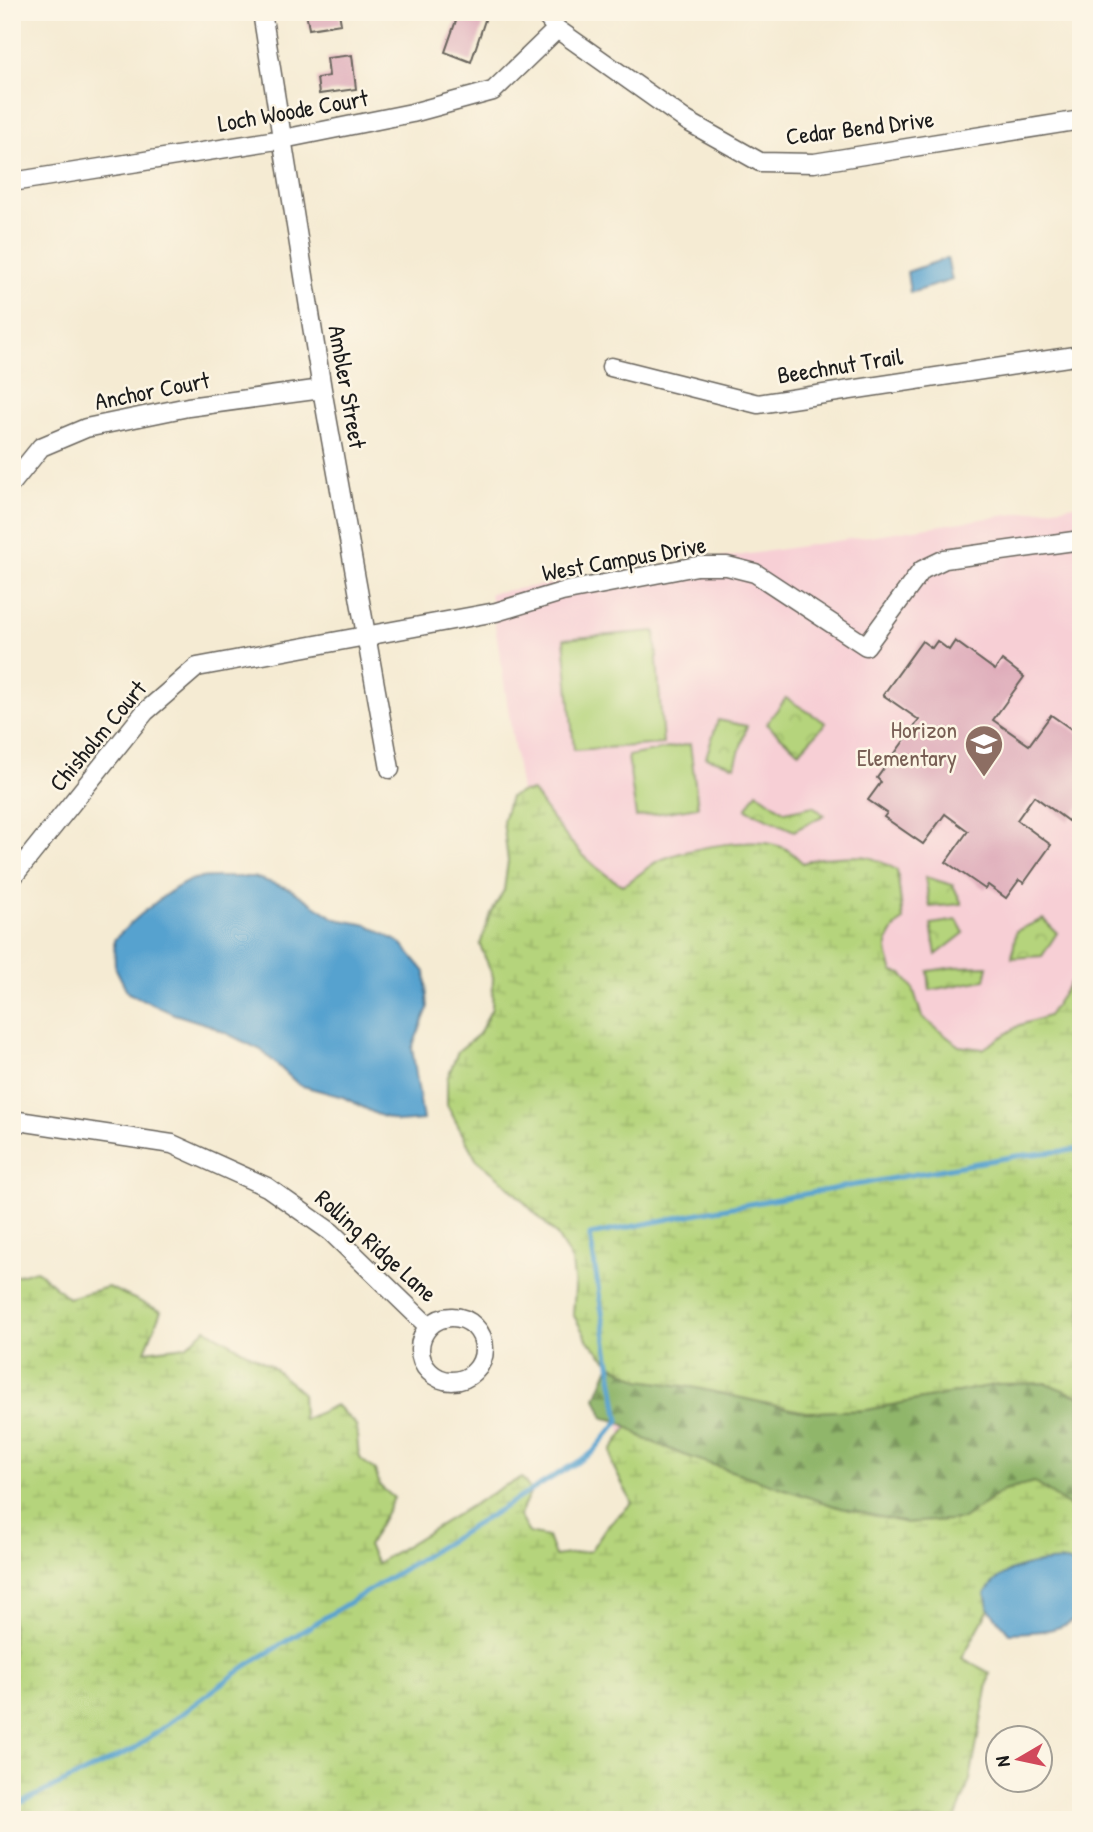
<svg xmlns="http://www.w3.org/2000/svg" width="1093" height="1832" font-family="'Patrick Hand',sans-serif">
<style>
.built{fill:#f7cfd5}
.forest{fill:url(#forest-firs);stroke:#566944;stroke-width:2}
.wetland{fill:url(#wetland-marsh);stroke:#68784c;stroke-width:2}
.park{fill:url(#park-crowns);stroke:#68784c;stroke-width:2}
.garden{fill:#b5d47b;stroke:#68784c;stroke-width:2}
.water{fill:#57a2cf;stroke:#3a5f76;stroke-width:2}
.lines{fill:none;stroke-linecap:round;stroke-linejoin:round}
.stream{stroke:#57a2cf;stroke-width:5}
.building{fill:#deaab9}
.minor-casing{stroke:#68645c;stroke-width:21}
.minor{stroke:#fff;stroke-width:18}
.labels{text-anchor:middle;stroke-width:5;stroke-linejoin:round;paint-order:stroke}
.street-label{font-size:24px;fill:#1c1c1c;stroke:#fcf5e5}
.education-label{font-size:24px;fill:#785e54;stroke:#fcf5e5;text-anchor:end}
</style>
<defs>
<pattern id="forest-firs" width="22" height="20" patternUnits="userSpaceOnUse" patternTransform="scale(1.75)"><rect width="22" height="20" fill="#90b66b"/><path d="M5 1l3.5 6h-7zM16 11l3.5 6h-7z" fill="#759357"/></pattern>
<pattern id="wetland-marsh" width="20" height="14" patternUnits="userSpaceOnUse" patternTransform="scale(1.75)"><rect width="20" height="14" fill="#b5d47b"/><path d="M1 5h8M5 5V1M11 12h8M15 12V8" fill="none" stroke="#9bb56a"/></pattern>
<pattern id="park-crowns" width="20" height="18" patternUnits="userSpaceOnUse" patternTransform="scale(1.75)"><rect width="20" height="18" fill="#b5d47b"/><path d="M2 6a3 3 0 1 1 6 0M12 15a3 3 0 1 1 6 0" fill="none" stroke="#9bb56a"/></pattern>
</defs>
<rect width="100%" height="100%" fill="#fcf5e5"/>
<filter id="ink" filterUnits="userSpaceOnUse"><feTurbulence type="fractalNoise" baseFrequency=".0143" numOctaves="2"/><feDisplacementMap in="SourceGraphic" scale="14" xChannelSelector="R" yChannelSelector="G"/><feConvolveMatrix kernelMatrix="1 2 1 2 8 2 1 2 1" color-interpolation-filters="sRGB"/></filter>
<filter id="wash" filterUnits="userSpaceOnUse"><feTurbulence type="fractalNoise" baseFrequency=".00686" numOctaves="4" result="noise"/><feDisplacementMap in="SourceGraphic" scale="28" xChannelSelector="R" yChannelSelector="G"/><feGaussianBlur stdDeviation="1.57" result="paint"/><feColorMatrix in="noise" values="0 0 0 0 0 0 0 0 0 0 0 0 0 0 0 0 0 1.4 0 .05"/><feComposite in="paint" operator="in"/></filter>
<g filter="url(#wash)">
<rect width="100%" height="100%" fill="#f5ebd3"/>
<path class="built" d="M1081 504V1432L632 1503 490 593Z"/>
<path class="forest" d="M610 1364 640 1380 692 1387 806 1412 866 1410 998 1384 1046 1383 1081 1397V1518L1072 1508 1034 1482 1004 1490 963 1519 906 1523 840 1508 681 1454 645 1439 619 1421 604 1418 596 1398Z"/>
<path class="wetland" d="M533 791C556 826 584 864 622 885 636 879 645 868 658 861 687 848 765 832 791 852 795 855 799 860 803 863 818 857 821 858 837 857 866 855 870 855 897 870L903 920C882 939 885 948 893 972L902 974 913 988 922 1017 959 1046 983 1049 1020 1025 1048 1016 1081 967V1397L1046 1383 998 1384 866 1410 806 1412 692 1387 640 1380 611 1364 588 1341 573 1314 575 1289 572 1261 556 1234 503 1181 476 1159 447 1105V1079L458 1051 479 1034 492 1008 493 977 480 945 489 917 504 890 508 861 503 821 510 797 521 792Z
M36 1270 68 1298 108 1287 161 1311 145 1351 186 1346 206 1329 271 1366 302 1393 303 1420 336 1405 356 1425 359 1458 375 1470 380 1486 394 1498 368 1546 377 1563 504 1486 522 1478 531 1491 519 1516 529 1533 548 1537 555 1556 590 1551 607 1526 632 1503 613 1466 611 1450 628 1427 645 1439 681 1454 840 1508 906 1523 963 1519 1004 1490 1034 1482 1072 1508 1081 1518V1569L1068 1561 985 1594 989 1609 962 1658 990 1673 970 1780 955 1820H12V1277Z"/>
<path class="park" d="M786 698 826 723 799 752 766 724Z
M718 720 747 726 735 766 706 757Z
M757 792 785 812 813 806 824 815 794 831 746 809Z
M925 877 953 885 962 904 930 907Z
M1043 919 1057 933 1042 956 1012 958 1016 931Z
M957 920 964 933 936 955 931 924Z
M988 966 985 980 930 990 928 971 955 967Z"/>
<path class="garden" d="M655 631 663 744 574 750 564 639Z
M690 744 698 807 636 817 628 756Z"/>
<path class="water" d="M947 258 952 280 910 293 907 272Z
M227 877H254L290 889 336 919 368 925 402 944 425 972 428 1008 412 1048 423 1120 399 1122 376 1114 343 1097 299 1085 261 1050 209 1025 174 1014 128 993 115 967 114 940C131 922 170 887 194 879 204 876 217 877 227 877Z
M1068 1561 1081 1569V1614C1062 1633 1034 1632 1009 1633L989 1609 985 1594C1001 1565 1037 1562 1068 1561Z"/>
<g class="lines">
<path class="stream" d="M12 1807 134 1749 246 1666 592 1453 619 1421 590 1235 699 1213 1016 1156 1081 1149"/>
</g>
<g id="blocks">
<path class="building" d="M306 12H339L341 24 309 29Z
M459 12 486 17 471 62 445 52Z
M352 55 356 89 319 94 317 78 329 76 327 58Z
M922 641 932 648 937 641 949 650 955 641 995 670 1002 660 1024 677 993 720 1029 745 1051 715 1081 736V804L1068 821 1034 796 1017 820 1051 845 1024 883 1019 880 1006 898 988 885 985 889 946 862 968 831 945 814 923 844 884 817 887 813 868 800 881 782 877 778 919 720 883 695Z"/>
</g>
</g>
<g filter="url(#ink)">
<use href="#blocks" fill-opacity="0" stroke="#68645c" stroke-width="2"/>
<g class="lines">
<g class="minor-casing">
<path id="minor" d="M262 12 322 389 390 769
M543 12 557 29 687 121 760 162 814 163 1081 120
M12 182 283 139 412 113 493 91 557 29
M611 367 758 404 1081 355
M12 483 41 447 86 428 188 407 322 389
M12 878 145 712 197 667 496 612 562 592 697 566H727L755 573 866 646 922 570 945 559 1081 540
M12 1120 172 1144 267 1187 331 1232 428 1326
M420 1349a32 32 0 1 1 64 0a32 32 0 1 1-64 0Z"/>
</g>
<use href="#minor" class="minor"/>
</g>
</g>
<defs>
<g id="school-pin" transform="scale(2.0125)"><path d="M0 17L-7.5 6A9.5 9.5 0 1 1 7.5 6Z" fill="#8d6e63" stroke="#fcf5e5"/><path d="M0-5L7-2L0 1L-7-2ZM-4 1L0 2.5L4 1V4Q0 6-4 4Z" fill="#fff"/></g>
</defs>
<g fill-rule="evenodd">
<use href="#school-pin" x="984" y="744"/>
</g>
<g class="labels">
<g class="street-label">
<text transform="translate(293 111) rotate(-10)" y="8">Loch Woode Court</text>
<text transform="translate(860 128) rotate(-7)" y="8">Cedar Bend Drive</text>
<text transform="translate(840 366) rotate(-9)" y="8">Beechnut Trail</text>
<text transform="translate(347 387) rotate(80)" y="8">Ambler Street</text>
<text transform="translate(152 391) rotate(-11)" y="8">Anchor Court</text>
<text transform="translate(624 559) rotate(-10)" y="8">West Campus Drive</text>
<text transform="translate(98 736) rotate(-50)" y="8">Chisholm Court</text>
<text transform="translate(376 1246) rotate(42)" y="8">Rolling Ridge Lane</text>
</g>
<g class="education-label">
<text x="957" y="738">Horizon<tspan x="957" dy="28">Elementary</tspan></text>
</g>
</g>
<rect width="1093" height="1832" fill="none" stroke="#fcf5e5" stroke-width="42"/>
<g transform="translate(1019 1759) rotate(261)"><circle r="33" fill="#fcf5e5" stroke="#a29e95" stroke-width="2"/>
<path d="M0-5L12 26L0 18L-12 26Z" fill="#d1495b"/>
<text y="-10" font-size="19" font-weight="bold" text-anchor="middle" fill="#1c1c1c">N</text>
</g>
</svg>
